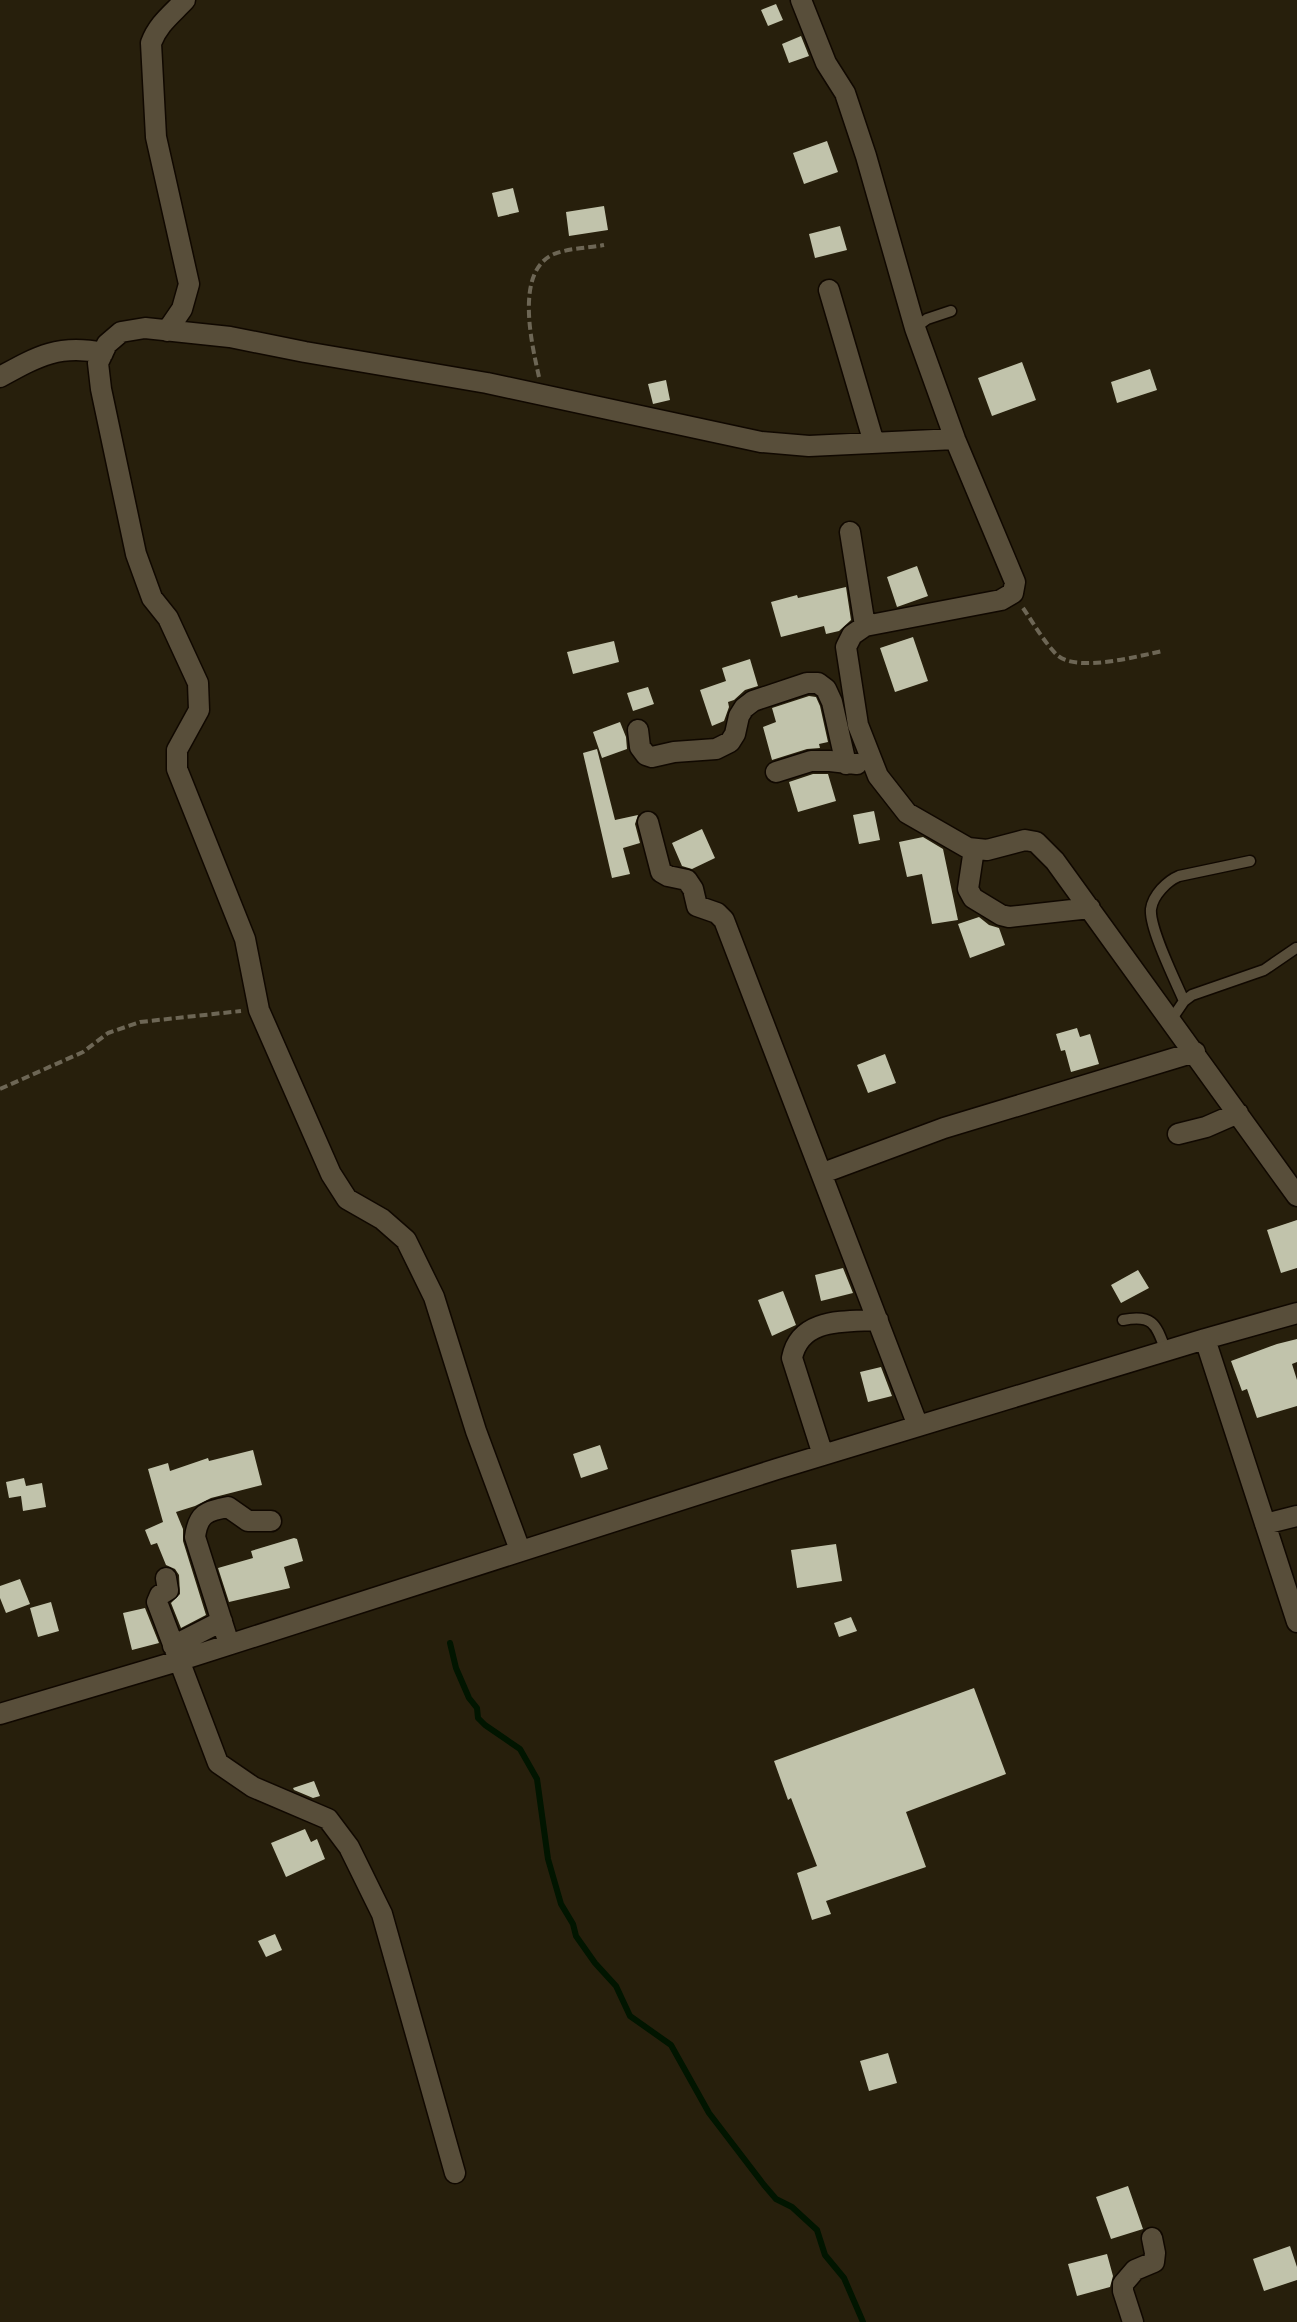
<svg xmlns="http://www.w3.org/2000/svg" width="1297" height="2322" font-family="'DM Sans',sans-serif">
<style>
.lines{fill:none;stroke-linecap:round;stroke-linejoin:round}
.stream{stroke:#011500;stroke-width:6}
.building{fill:#c1c3ab}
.lane-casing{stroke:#100800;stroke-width:13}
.street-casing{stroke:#100800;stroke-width:23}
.path{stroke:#6d6655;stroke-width:4;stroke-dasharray:8 4;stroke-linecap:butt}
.lane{stroke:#584e3a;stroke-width:10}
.street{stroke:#584e3a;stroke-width:20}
</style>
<rect width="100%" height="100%" fill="#271f0c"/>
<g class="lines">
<path class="stream" d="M450 1643 456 1668 469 1698 477 1708 478 1718 485 1725 520 1749 537 1779 548 1859 561 1904 573 1924 576 1936 595 1963 616 1986 630 2016 671 2045 709 2113 764 2185 776 2199 792 2207 817 2230 825 2255 844 2278 863 2322"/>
</g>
<path class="building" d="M776 4 783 20 768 26 761 10Z
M801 36 809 56 789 63 782 44Z
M827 141 838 172 804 184 793 153Z
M513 188 519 212 498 217 492 193Z
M604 206 608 230 569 236 566 212Z
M840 226 847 250 815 258 809 234Z
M1022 362 1036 400 992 416 978 378Z
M1150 369 1157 390 1117 403 1111 382Z
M666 380 670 400 653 404 648 384Z
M917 566 928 596 897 607 887 577Z
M846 587 851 620 839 631 826 634 824 626 781 637 771 602 797 595 798 598Z
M913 637 928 681 895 692 880 648Z
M614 641 619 662 573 674 567 652Z
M750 659 758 686 745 690 734 700 728 702 729 707 724 721 712 726 700 690 726 681 722 668Z
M648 687 654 704 633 711 627 693Z
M809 696 816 697 820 706 828 742 819 744 820 748 807 749 772 760 763 727 776 722 772 708Z
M620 722 626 737 627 749 602 758 593 732Z
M597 749 615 820 638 815 635 824 640 843 623 848 630 874 612 878 583 753Z
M813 774H828L836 801 798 812 789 782Z
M874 811 880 840 859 844 853 815Z
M702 829 715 858 692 869 682 866 672 843Z
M923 837 943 849 958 920 932 924 922 874 907 877 899 842Z
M979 917 989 925 999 928 1005 945 970 958 958 924Z
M1077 1028 1080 1037 1090 1034 1099 1064 1071 1072 1065 1050 1061 1051 1056 1034Z
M885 1054 896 1083 868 1093 857 1065Z
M1297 1220V1268L1281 1273 1267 1230Z
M843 1268 853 1293 821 1301 815 1275Z
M1138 1270 1149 1288 1121 1303 1111 1285Z
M783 1291 796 1325 772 1336 758 1300Z
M1297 1339V1362L1292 1364 1297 1380V1406L1257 1418 1247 1389 1242 1391 1231 1361 1277 1344Z
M881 1367 892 1396 868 1402 860 1372Z
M600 1445 608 1469 581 1478 573 1454Z
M253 1450 262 1485 211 1498 195 1506 176 1512 183 1529V1541L206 1615 181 1628 171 1603 180 1594 179 1575 175 1569 166 1565 157 1543 151 1545 145 1530 163 1522 148 1469 168 1463 170 1471 208 1458 209 1461Z
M24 1478 26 1486 42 1483 46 1507 23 1511 21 1496 9 1498 6 1482Z
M294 1538 297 1539 303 1561 284 1567 290 1588 229 1602 218 1568 253 1558 251 1551Z
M836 1544 842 1581 797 1588 791 1550Z
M20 1579 30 1604 6 1613 0 1598V1586Z
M51 1602 59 1631 38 1637 30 1608Z
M145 1608 159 1643 132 1650 123 1613Z
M851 1617 857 1631 839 1637 834 1623Z
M974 1688 1006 1774 906 1812 926 1867 826 1901 831 1914 812 1920 797 1873 817 1866 791 1798 788 1800 774 1761Z
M314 1781 320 1796 313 1798 294 1790 293 1788Z
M305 1829 311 1842 317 1839 325 1859 286 1877 271 1843Z
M275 1934 282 1950 266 1957 258 1941Z
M888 2053 897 2083 869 2091 860 2061Z
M1128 2186 1143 2229 1111 2239 1096 2197Z
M1290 2246 1297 2267V2280L1264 2291 1253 2259Z
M1107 2254 1113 2276 1110 2287 1077 2296 1068 2264Z"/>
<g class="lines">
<g class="lane-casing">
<path id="lane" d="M915 328 927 319 951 311
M1184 1001C1176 982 1149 928 1151 909 1153 895 1167 881 1179 876L1250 861
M1171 1020 1184 1001 1192 995 1264 970 1296 948
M1123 1320C1154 1314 1156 1325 1166 1351"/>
</g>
<g class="street-casing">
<path id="street" d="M801 0 826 63 845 93 866 156 915 328 955 439
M829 290 874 443
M167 331 182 309 189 284 156 137 151 43C158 24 172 14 185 0
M0 377C38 356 59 344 103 353
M850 532 865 626
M638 730 640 747 646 755 652 757 674 752 716 749 730 742 735 734 739 716 744 708 753 701 807 683H818L826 689 832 702 846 764
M776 772 811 761H830L857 764
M648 822 661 872 668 876 687 880 693 889 697 906 717 913 724 920 918 1426
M974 849 968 889 973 898 1001 915 1009 917 1090 908
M1178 1134 1206 1127 1238 1113
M823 1173 944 1128 1195 1052
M1297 1313 1205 1339 1297 1622
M823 1455 792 1358C800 1317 845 1322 878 1320
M1265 1524 1297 1516
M520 1550 476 1431 434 1297 406 1240 382 1219 347 1199 331 1174 259 1010 245 939 177 769V750L199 710 198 683 168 618 152 598 136 554 101 389 98 363 107 344 121 332 145 328 230 337 305 352 487 383 761 442 809 446 955 439 1015 582 1013 593 1001 600 865 626 852 635 846 647 858 725 878 776 907 813 968 848 987 850 1025 840 1036 842 1055 861 1297 1196
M166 1578 168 1590 160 1595 157 1602 218 1763 253 1787 328 1819 349 1847 382 1914 455 2173
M229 1644 195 1537C198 1514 206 1511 228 1507L248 1521H271
M173 1646 222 1621
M0 1714 178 1661 777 1469 1205 1339
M1133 2322 1123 2291V2284L1135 2270 1154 2262 1155 2253 1152 2238"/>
</g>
<path class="path" d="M539 377C532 345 514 271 554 254 569 248 589 248 604 245
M1023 608C1034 624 1044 642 1057 655 1077 673 1138 656 1163 651
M0 1089 83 1052 108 1033 140 1022 241 1011"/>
<use href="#lane" class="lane"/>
<use href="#street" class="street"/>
</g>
</svg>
